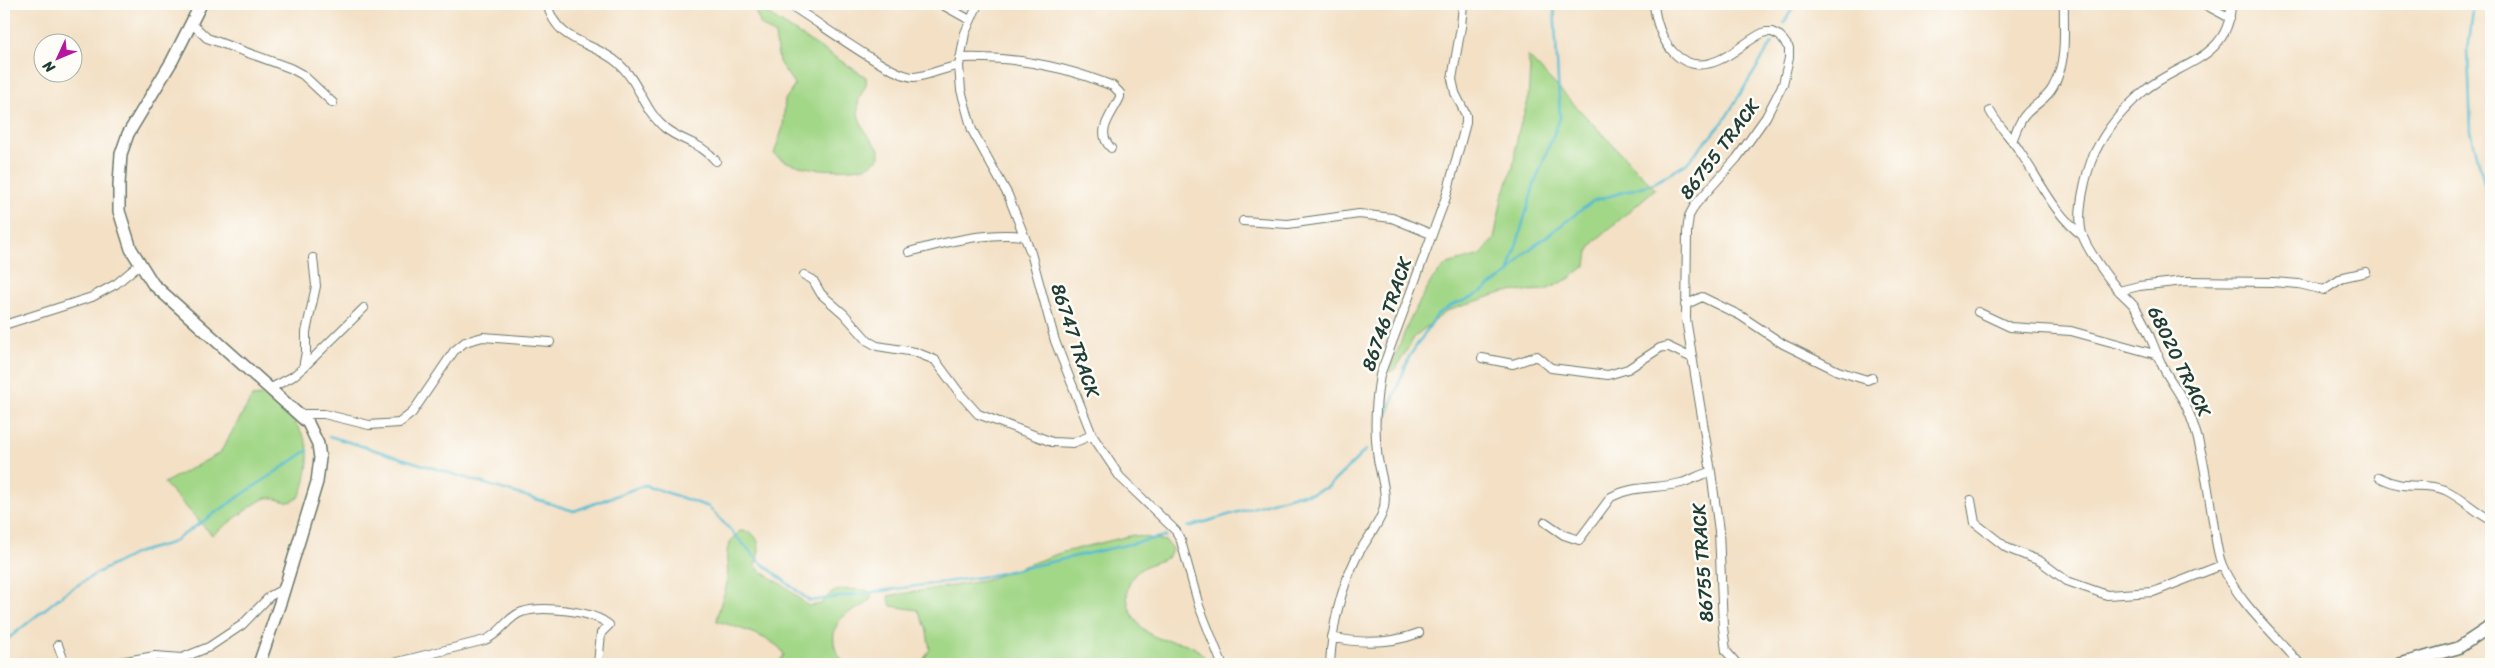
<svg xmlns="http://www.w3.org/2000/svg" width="2495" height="668" font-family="Sriracha,sans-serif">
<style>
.green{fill:#a3d788;stroke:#618a5e}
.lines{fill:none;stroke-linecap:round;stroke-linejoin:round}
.stream{stroke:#53bbd1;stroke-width:2.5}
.street-casing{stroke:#697667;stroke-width:10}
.secondary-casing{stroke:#697667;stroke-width:14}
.street{stroke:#fff;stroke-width:8}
.secondary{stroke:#fff;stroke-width:11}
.labels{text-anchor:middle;stroke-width:5;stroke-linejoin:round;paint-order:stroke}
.street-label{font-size:19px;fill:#1f3d34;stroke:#fdfcf7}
</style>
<rect width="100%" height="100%" fill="#fdfcf7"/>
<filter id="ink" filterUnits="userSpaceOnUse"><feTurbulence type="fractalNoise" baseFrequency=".02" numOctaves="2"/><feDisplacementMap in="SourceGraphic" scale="10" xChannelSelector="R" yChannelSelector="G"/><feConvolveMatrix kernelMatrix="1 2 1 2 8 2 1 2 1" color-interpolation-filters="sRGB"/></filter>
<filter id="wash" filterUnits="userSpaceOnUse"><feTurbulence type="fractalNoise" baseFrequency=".0096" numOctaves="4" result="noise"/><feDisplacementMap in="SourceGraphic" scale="20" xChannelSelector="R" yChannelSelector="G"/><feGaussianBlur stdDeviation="1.12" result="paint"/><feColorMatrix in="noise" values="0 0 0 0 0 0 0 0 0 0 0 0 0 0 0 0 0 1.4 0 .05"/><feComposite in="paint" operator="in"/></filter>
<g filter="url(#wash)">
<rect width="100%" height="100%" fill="#f3e0c5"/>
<path class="green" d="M752 4 866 77C868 86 862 91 859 99 854 120 867 135 879 149V158C875 161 870 166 865 167 841 172 792 171 774 154L783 127 785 100 795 85 779 62 775 35 761 25Z
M1527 55 1655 189 1595 241 1588 252 1586 265 1570 278 1546 290 1504 292 1447 311 1415 336 1398 365 1394 370 1389 372 1410 319 1433 278 1447 264 1481 255 1494 239 1502 198 1513 167 1518 133 1528 101 1530 67Z
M262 396C279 403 303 427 307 446 310 457 307 469 305 480 303 487 302 496 295 500 286 506 276 496 266 498 256 501 223 528 212 535L164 483 220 453 252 397Z
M740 531 750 532C762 541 760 552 755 564L759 570 787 588 808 606 821 604C835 585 844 590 867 590L872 596C865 610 854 607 844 616 828 629 832 654 847 664H777L784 655C780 639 732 626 717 621 718 607 725 596 727 582 730 559 719 550 740 531Z
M1133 535 1166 541 1172 549 1169 557C1158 562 1143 565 1135 574 1118 593 1131 622 1150 634 1170 647 1194 634 1208 664H921L930 649 926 627 918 610 891 606 888 596 983 581 1060 553Z"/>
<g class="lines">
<path class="stream" d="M2474 4 2468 49 2471 131 2491 210
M1784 23 1795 4
M1509 271 1534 185 1560 118 1554 4
M329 436 574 511 645 485 709 507 759 561 810 601 988 576 1166 536
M1379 436 1409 357 1437 315 1450 306 1473 297 1508 274 1525 253 1593 201 1654 183 1686 164 1723 122 1772 43
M1188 527 1292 496 1313 493 1328 487 1366 450
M4 642 65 593 97 573 136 553 171 543 308 450"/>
</g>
</g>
<g filter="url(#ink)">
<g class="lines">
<g class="street-casing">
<path id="street" d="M547 4C558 45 592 40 618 63 639 81 644 111 665 128 682 142 701 142 716 161
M788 4C815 19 890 77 914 77 929 76 944 67 959 66
M941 4 970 20
M978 4 965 33 959 66 961 90 972 130 1008 195 1031 253 1055 341 1092 435 1120 477 1176 531 1181 541 1199 606 1222 664
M1654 4C1657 38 1679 78 1719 60 1736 53 1748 39 1765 32H1772L1780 36 1789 48V58L1783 84 1766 117 1737 158 1695 205 1689 216 1687 232 1686 319 1711 472 1719 531 1723 627 1726 651 1737 664
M2204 4 2230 18
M2231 4C2230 60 2177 63 2144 91 2124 108 2107 128 2095 152 2086 172 2075 215 2083 237 2089 252 2109 280 2120 292 2125 297 2130 301 2134 306 2147 324 2152 344 2161 363 2168 379 2180 392 2187 408 2202 442 2206 478 2212 515 2215 531 2216 550 2222 565 2238 603 2274 633 2300 664
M191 23 207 38 290 68 303 75 333 103
M960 58C1013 56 1064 66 1113 86L1120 93V97C1113 114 1094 131 1111 148
M1990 111C1998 126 2011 137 2020 152 2040 181 2054 214 2083 236
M2012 141C2016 132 2019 121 2026 114 2035 104 2047 99 2053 87 2068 60 2063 33 2064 4
M1243 221 1288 224 1359 214 1392 218 1431 234
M909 252C946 242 985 232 1024 236
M804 275 813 280 821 294 844 314 868 341 877 346 915 352 935 360 961 395 978 414 1052 442 1073 443 1092 435
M2119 291 2139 286 2184 281 2273 282 2299 284 2324 290 2344 277 2366 272
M1685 305 1702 297 1741 316 1783 344 1838 371 1867 380 1872 378
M1978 312 2010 327 2071 331 2158 355
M4 325 92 297 116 284 140 264
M1482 358 1513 364 1537 356 1551 368 1608 375 1628 369 1660 348 1667 346 1692 358
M303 368 364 308
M271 388 292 377 303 368 306 352V332L316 286 313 258
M298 414H324L369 425 399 423 412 413 454 351 465 342 483 337 550 342
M2379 477C2406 492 2422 481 2445 490 2461 497 2475 512 2491 520
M1971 500 1975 523 2007 548 2040 561 2067 581 2107 595 2153 592 2222 565
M1545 522 1564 535 1579 540 1611 497C1634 485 1657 489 1681 483 1692 480 1700 474 1711 472
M1331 637C1361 644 1390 644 1419 633
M58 645 65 664
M108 664 155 656 182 658 209 647 242 625 270 596 285 588
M390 664 485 640C501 634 507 617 522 612 542 605 594 611 609 625L601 633 598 664
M1330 664C1332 627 1340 591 1356 558 1364 542 1378 527 1383 511 1389 492 1378 470 1377 451 1374 426 1376 399 1380 375L1446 197 1466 123V115L1455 93 1452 79 1461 27 1463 4"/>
</g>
<g class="secondary-casing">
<path id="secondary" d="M201 4 172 61 128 134 121 154 119 184V211L131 249 153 284 308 423 318 444 320 458 317 482 281 600 259 664
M2400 664 2458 648 2491 626"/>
</g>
<use href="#street" class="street"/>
<use href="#secondary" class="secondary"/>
</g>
</g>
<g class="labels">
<g class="street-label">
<text transform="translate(1719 149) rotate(-53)" y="7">86755 TRACK</text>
<text transform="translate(1386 314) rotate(-71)" y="7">86746 TRACK</text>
<text transform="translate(1076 340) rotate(72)" y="7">86747 TRACK</text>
<text transform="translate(2180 361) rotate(64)" y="7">68020 TRACK</text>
<text transform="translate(1702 563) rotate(-94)" y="7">86755 TRACK</text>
</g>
</g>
<rect width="2495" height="668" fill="none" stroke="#fdfcf7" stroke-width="20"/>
<g transform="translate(58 58) rotate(226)"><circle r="24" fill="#fdfcf7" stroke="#a4b0a9"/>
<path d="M0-4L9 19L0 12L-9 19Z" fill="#b5179e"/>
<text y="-8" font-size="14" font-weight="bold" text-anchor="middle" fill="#1f3d34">N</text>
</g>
</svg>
